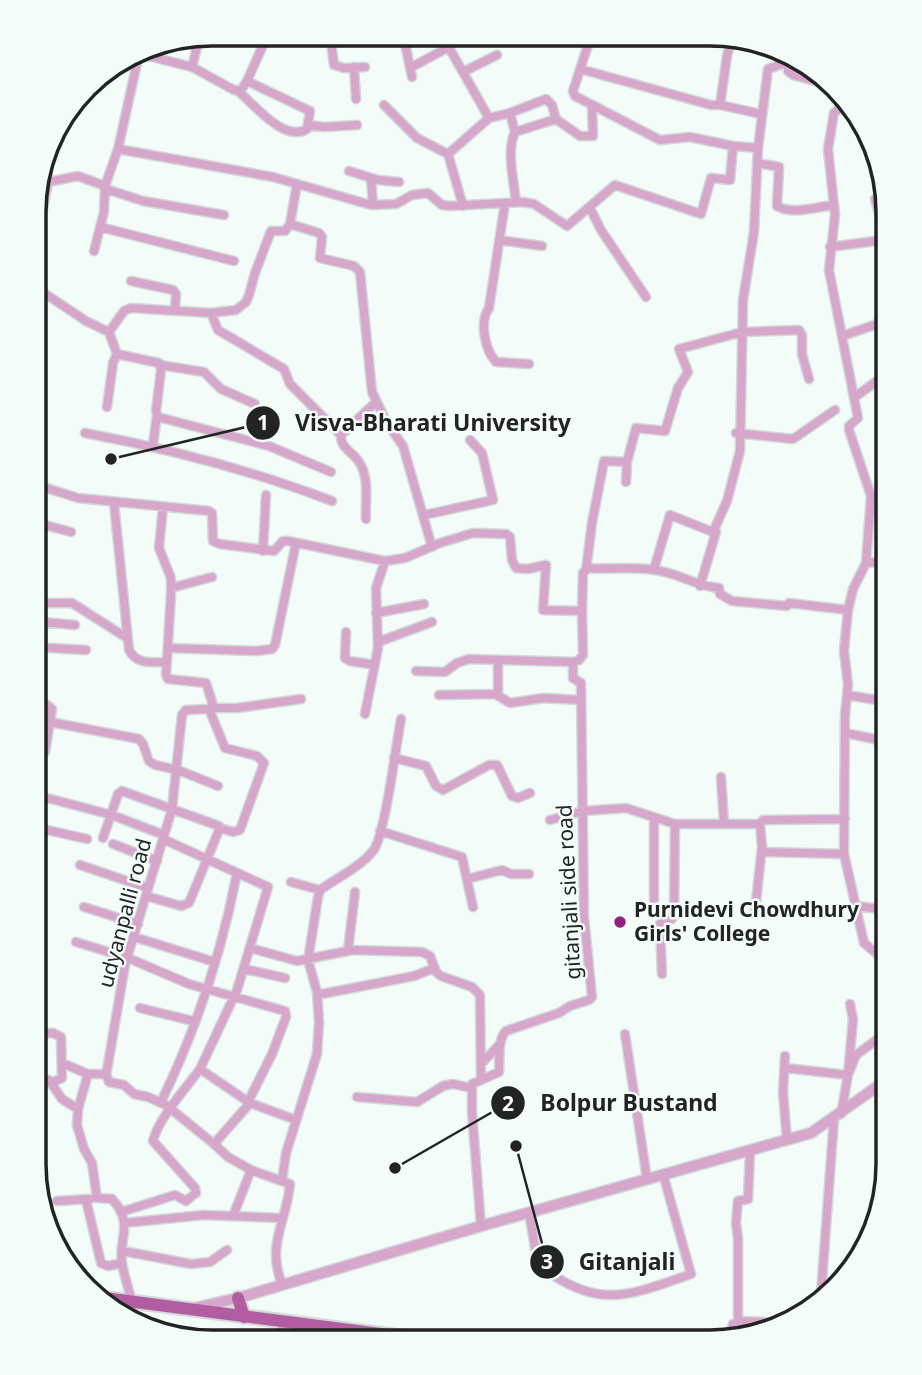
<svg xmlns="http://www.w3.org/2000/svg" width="922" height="1375" font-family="'Noto Sans',sans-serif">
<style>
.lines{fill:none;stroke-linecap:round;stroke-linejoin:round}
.minor-casing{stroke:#d2d9d7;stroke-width:11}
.tertiary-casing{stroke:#d2d9d7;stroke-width:13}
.primary-casing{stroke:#d2d9d7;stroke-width:16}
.minor{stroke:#d6a6cb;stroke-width:8}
.tertiary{stroke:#d6a6cb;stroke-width:10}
.primary{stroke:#b25da1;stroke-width:12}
.poi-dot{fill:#922181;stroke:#f4fcf9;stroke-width:2.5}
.labels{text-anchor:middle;stroke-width:5;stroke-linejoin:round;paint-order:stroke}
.street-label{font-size:21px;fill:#212423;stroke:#f4fcf9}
.poi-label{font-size:21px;font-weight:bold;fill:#212423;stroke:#f4fcf9;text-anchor:start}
.rim{fill:none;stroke:#212423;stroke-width:3.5}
.leader{fill:none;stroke:#212423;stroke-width:2.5}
.callout-dot{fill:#212423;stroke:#f4fcf9;stroke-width:2.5}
.mark-label{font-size:21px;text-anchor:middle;font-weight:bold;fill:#fff}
.callout-label{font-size:23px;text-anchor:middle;font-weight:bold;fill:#212423;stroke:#f4fcf9;stroke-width:5;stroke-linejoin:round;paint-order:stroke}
</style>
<rect width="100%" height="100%" fill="#f4fcf9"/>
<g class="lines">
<g class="minor-casing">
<path id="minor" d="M330 34 334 65 344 68 365 67
M403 34 412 77
M445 35 447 44 489 118
M591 36 573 91 575 96 660 140 690 137 733 146
M136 53 192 67 200 35
M788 59V71L793 75 830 85
M192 67 234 90H241L247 81 268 34
M354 67 356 99
M410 68 449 47
M580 69 711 105H720L761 114
M463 72 497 55
M238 91C255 105 284 143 307 129L310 111 247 81
M841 99 838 110 834 113 828 149 835 215 829 270 858 418 849 426V430L871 496 866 563
M384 105 417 138 448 154 463 206
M720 105 727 56 732 37
M510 113 515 132C506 151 514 181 516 202
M309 125 324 127 357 125
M515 132 556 119
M118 149 139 54
M448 154 489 118 510 113 546 99 552 105 556 119 580 136H593L592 106
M757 163 779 167 777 206C791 215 817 207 834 205
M349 171 378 180 399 182
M371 178 373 205
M48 182 78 176 105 186 118 149 273 177 371 205 396 204 412 195 428 193 442 205 449 206 522 202 534 204 567 226 615 185 701 214 711 178 730 180 733 146 758 148
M297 184 290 224 319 233 322 237 320 258 354 266 360 272 372 392 387 423 403 446 432 547
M106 189 143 201 224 215
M505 203 489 308C479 322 485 350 496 362L529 364
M590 208 601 230 646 297
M100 227 234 261
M35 237 41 219 48 182 37 180
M499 240 542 246
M830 247 883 240 884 232 875 199 885 195
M94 251 104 212 105 186
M131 281 173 290 176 294 175 310
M35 287 86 321 109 332 117 354 159 363 161 370 156 411 158 417 269 446 331 472
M211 313 218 330 284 369 290 384 341 435
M109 332 124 311 131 308 211 313 236 310 246 302 249 295 255 273 271 231H285L290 224
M842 336 889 320
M160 365 204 372 221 389 255 404
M855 397 889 372
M107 407 113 363 117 354
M85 433C170 449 251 470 332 501
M736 433 793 439 835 410
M153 445 157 415
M626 482 627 462
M34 484 78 498 209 511 212 513 213 541 220 544 274 551 283 541H288L385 561 405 558 440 543 473 533 506 534 510 537 512 560 516 568 527 569 546 565 543 610 582 611 583 573 588 568C610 570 634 566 655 570 678 573 696 586 719 588L720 594 732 601 787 606 789 603 848 610 853 589 866 563 889 561
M114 503 129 650C137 665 151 662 167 662
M424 515 493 500 482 453 470 440
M366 519C365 501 370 478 359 462 353 452 340 448 341 435L376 402
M34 522 71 532
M263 551 266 495
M654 569 670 515 713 532 727 501 740 451 743 300 754 232 758 148 768 69 788 62
M586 570 592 523 604 461 627 462 636 428 665 431 678 388 688 372 679 349 742 332 799 330 802 335V354L809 379
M700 586 716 532H713
M171 588 212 577
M34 603H72L127 638
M848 610 844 651 848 685 845 715 844 854 864 943 876 953 888 958
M376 613 424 604
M346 632 345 658 350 661 375 665
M378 642 432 622
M42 646 43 622 75 625
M34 647 86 650
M168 648 256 651 272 649 275 645 296 543
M498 660V694
M416 671 445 672 457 663 469 659 573 662
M439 695 495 694 510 703 543 698 581 700
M847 695 889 702
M34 704 47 705 52 709 45 752
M211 708H237L301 699
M209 709 225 748 257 756 264 763 240 830 233 832 220 828
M365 714 378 648 376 588 385 561
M50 722 139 739 143 744 149 761 155 765 178 770 218 786
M845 733 889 742
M394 758 426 766 436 786 443 790 489 765H497L512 796 518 798 530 793
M721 777 724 823
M34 797 51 799 112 815 164 835
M550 820 583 811 626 808 675 824H760L762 847 755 911
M760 824 763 820 845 819
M34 827 87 839
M380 831 462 857 473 907
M103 838 118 794 122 791 219 826V830L189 903 181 906 146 896
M163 839 268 887 237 990 200 1069 250 1103 214 1144 228 1157 251 1170 290 1184C287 1221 266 1244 282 1284
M113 844 157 861
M762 852 844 854
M80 865 148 888
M467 879 502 870 511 874H529
M291 882 320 890
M654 900V817
M856 906 888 910
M84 907 138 924
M134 937 215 962
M76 942 128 958 189 984 285 1011 286 1017 272 1054 248 1102
M250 948 297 961 353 950 422 952 430 956 436 972 441 976 472 987 480 995 481 1079
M348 951 355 892
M244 969 285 978
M662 974 660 924 663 921 672 919 674 915 675 824
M317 995 414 976 435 968
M140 1008 193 1021
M33 1034 53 1033 61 1037 62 1078 51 1083
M625 1034 647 1179
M785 1056 783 1092 787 1140
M62 1063 88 1074
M481 1064 500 1044
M785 1068 848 1075 853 1019 850 1004
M106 1074 109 1082 124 1085 134 1094 148 1097 166 1105 214 1144
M33 1079 49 1080 62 1099 78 1109
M357 1097 417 1102 443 1086 453 1084 471 1088
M161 1102C196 1030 222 951 237 873
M250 1103 296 1120
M841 1114 848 1075 856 1055 879 1038 888 1013
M282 1181 286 1153 317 1054 319 1022 317 992 308 960 318 897 320 890C338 877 359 868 373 851 385 836 396 745 401 719
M86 1200 101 1263 108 1266 122 1263
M57 1201 90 1199
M121 1212 175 1195 186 1201 196 1193 195 1188 153 1141C158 1119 186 1088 200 1069
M529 1212 538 1265C600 1310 625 1297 691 1274L663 1174
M233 1216 251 1170
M124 1223 204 1215 282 1218
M481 1226 472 1112V1084L499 1072C500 1059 497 1041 506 1031L559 1013 570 1006 589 1000 592 997 584 917 581 683 573 678V662L579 660 583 655 582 611
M123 1251 191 1264 210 1262 227 1250
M821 1294 834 1119
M134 1318C133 1296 125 1283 122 1263 118 1238 135 1224 112 1199L97 1198 92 1163 84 1149 77 1125 78 1109 88 1074H106L107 1070 125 965 172 809 182 715 186 710 209 709 213 705 206 683 168 679 166 675 171 595V578L159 548 163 507
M738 1321 785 1323
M281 1341 283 1322
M694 1342 712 1341 717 1336 730 1334 733 1324 738 1323V1239L736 1223 738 1201 748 1199 750 1151"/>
</g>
<g class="tertiary-casing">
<path id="tertiary" d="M195 1308 238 1298 481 1226 811 1133 888 1079"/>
</g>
<g class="primary-casing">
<path id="primary" d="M97 1297 435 1341
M238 1298 244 1317"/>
</g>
<use href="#minor" class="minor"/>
<use href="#tertiary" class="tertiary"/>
<use href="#primary" class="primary"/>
</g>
<circle class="poi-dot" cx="620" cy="922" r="7"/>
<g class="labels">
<g class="street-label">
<text transform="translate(569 892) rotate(-93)" y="7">gitanjali side road</text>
<text transform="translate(125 913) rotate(-75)" y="7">udyanpalli road</text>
</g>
<g class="poi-label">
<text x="634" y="917">Purnidevi Chowdhury<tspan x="634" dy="24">Girls' College</tspan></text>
</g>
</g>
<path d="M0 0H922V1375H0ZM212 46H710A166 166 0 0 1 876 212V1164A166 166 0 0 1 710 1330H212A166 166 0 0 1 46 1164V212A166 166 0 0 1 212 46Z" fill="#f4fcf9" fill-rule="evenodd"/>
<path class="rim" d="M212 46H710A166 166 0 0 1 876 212V1164A166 166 0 0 1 710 1330H212A166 166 0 0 1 46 1164V212A166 166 0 0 1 212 46Z"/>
<path class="leader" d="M111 459L263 423M395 1168L508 1103M516 1146L547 1262"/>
<g class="callout-dot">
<circle cx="111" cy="459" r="7"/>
<circle cx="395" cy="1168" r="7"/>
<circle cx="516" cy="1146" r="7"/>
<circle cx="263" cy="423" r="18"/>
<circle cx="508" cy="1103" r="18"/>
<circle cx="547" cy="1262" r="18"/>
</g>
<g class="mark-label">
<text x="263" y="430">1</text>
<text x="508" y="1111">2</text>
<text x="547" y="1269">3</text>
</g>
<g class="callout-label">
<text x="433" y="431">Visva-Bharati University</text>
<text x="629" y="1111">Bolpur Bustand</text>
<text x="627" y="1270">Gitanjali</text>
</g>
</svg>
